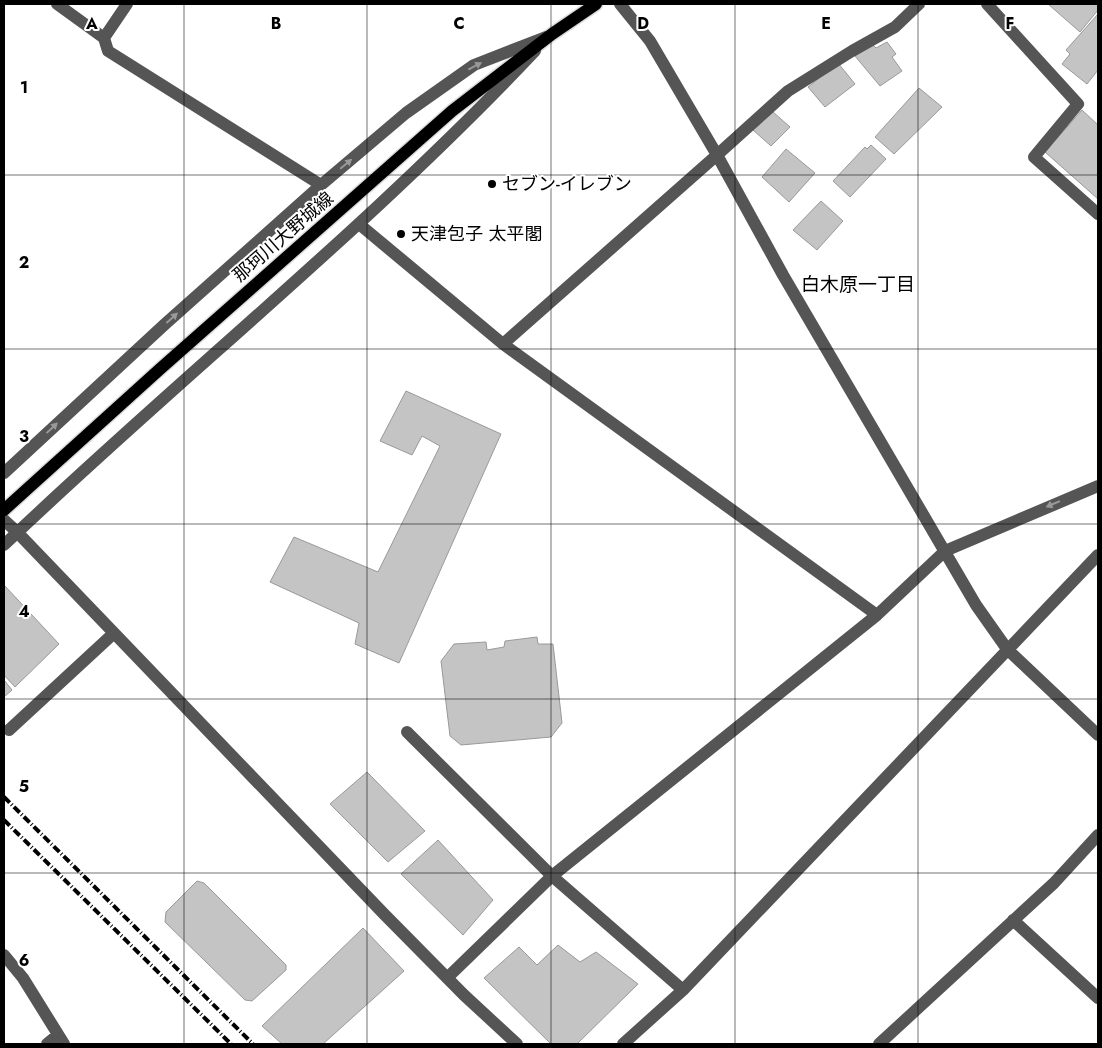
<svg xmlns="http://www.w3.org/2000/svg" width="1102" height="1048" font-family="Jost,'Noto Sans JP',sans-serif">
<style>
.building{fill:#c4c4c4;stroke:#999}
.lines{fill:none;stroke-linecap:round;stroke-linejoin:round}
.major-casing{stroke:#dbdbdb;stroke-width:15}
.minor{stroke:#555;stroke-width:12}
.major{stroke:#000;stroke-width:12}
.rail{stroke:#000;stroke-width:4;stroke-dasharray:8 2.5 1 2.5;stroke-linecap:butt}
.oneway{fill:#999}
.grid{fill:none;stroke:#000;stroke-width:1;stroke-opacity:0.55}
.poi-dot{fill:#000;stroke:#fff;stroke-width:2}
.labels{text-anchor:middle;stroke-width:4;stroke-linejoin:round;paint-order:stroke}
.poi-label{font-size:18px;fill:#000;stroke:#fff;text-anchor:start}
.street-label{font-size:18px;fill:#000;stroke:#fff}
.neighbourhood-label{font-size:19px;fill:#000;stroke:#fff}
.grid-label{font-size:16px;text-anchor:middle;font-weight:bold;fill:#000;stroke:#fff;stroke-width:4;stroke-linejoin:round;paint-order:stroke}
</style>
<rect width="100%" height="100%" fill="#fff"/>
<path class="building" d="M1048 4H1098V10L1080 32Z
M1098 14V70L1087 84 1062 64 1070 54 1066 50Z
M887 42 896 54 892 57 902 71 880 86 855 56 873 45 876 48Z
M838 63 855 84 825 107 808 87Z
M919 88 942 107 894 154 875 137Z
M1082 110 1098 125V199L1045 152Z
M773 112 790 127 771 146 753 130Z
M871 145 886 159 850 197 833 181 865 147 867 149Z
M786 149 815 173 789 202 762 177Z
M821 201 843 221 817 250 793 230Z
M406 391 501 434 399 663 355 644 359 623 270 582 294 537 378 572 440 446 422 436 412 455 380 441Z
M4 585 59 644 15 687 4 675Z
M537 637 538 644H553L562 723 551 737 461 745 450 736 441 661 454 644 486 642 487 650 504 647 505 641Z
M4 680 12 690 4 697Z
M367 772 425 831 388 862 330 804Z
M438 840 493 900 463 935 401 874Z
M197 881 204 883 286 965V970L252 1001 245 1000 165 922 166 912Z
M363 928 404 971 323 1044H282L262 1026Z
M558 945 580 962 596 952 638 984 577 1044H551L484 978 519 947 537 965Z"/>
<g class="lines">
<g class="major-casing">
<path id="major" d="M4 510 160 369 452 111 552 34 596 4"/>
</g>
<path class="minor" d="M57 4 104 38
M127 4 104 38 108 51 321 185
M620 4 650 41 717 155 783 275 976 605 1007 649 1098 735
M987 4 1078 104 1034 157 1098 214
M359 224 503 344 877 615
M503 344 717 155 788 91 852 51 895 27 919 4
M4 473 164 325 321 185 406 113 474 65 546 37
M4 520 17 532 384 914 464 995 517 1044
M4 545C179 378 369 227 535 51
M9 730 113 634
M407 732 552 876 683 990
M1013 920 1098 998
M4 955 23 978 64 1044
M447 978 552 876 877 615 945 551 1098 486
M47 1044 58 1035
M623 1044 683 990 1098 555
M879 1044 1054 883 1098 835"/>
<use href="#major" class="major"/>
<path class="rail" d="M4 797 253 1044
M4 820 231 1044"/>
</g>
<defs><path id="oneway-solid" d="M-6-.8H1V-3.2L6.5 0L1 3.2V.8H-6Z" transform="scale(1.25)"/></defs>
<g class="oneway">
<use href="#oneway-solid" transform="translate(475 66) rotate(-28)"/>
<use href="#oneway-solid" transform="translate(346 164) rotate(-40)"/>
<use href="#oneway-solid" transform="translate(172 318) rotate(-42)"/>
<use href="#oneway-solid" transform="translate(52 428) rotate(-43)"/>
<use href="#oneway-solid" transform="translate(1053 504) rotate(157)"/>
</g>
<path class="grid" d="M184 4V1044M367 4V1044M551 4V1044M735 4V1044M918 4V1044M4 175H1098M4 349H1098M4 524H1098M4 699H1098M4 873H1098"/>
<g class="poi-dot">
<circle cx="492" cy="184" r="5"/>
<circle cx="401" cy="234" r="5"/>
</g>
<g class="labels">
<g class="poi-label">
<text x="502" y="190">セブン-イレブン</text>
<text x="411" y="240">天津包子 太平閣</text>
</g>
<g class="street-label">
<text transform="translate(283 237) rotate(-41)" y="6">那珂川大野城線</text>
</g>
<g class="neighbourhood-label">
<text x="858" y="291">白木原一丁目</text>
</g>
</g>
<g class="grid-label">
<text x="92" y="29">A</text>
<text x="276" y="29">B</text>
<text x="459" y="29">C</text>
<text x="643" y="29">D</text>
<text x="826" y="29">E</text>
<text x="1010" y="29">F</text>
<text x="24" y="93">1</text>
<text x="24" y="268">2</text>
<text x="24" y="442">3</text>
<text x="24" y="617">4</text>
<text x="24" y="792">5</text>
<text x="24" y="966">6</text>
</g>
<rect width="1102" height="1048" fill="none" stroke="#000000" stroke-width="10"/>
</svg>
